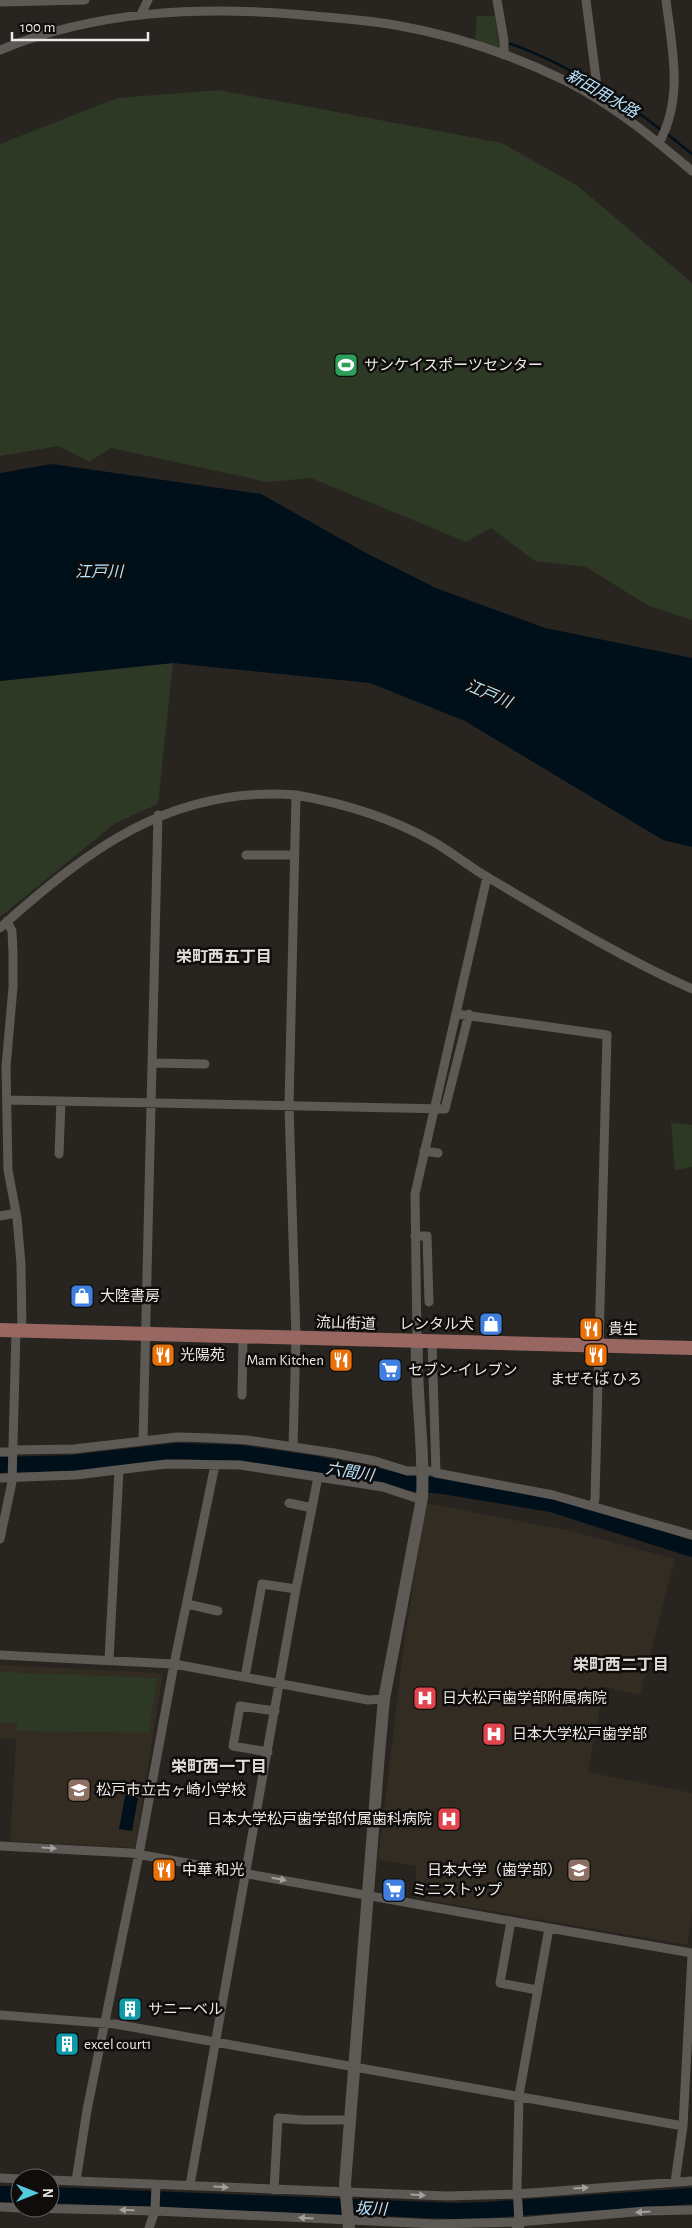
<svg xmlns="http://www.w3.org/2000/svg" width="692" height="2228" font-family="'Alegreya Sans','Noto Sans JP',sans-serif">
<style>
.built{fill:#332c22}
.green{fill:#2e3925}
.water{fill:#00101b}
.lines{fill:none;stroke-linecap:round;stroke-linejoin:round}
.stream{stroke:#00101b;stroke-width:2.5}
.river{stroke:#00101b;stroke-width:16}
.street{stroke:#5d5954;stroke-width:9}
.secondary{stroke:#5d5954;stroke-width:12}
.primary{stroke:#986762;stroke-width:14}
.oneway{fill:#a4a09c}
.labels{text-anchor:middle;stroke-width:5;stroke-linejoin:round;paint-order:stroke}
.poi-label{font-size:15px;fill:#ebe8e5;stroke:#0f0d0b;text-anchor:start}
.street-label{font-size:15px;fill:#ebe8e5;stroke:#0f0d0b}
.water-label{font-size:16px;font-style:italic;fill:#b5e2fd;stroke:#0f0d0b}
.neighbourhood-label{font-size:16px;font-weight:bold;fill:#e1dcd5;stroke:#0f0d0b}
</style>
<rect width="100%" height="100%" fill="#28241f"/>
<path class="built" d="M426 1503 571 1531 675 1559 640 1695 604 1687 588 1772 692 1793V1914L687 1945 416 1898V1866L378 1859 405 1636Z
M0 1665 163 1673 135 1848 10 1841 16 1739 0 1738Z"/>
<path class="green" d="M477 16H495L500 50 475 39Z
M219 90 502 143 578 186 692 283V620L649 606 586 567 535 561 491 528 466 542 311 478 267 482 111 448 89 462 59 446 0 456V144L117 98Z
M173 663 158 804 114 824 0 917V681Z
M671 1123 692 1125V1167L675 1170Z
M0 1672 157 1678 149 1733 17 1731V1723H0Z"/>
<path class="water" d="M52 464 261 494 366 553 436 588 545 628 692 658V847L663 840 465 721 370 683 173 663 0 681V473Z
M125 1796 138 1798 132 1831 119 1829Z"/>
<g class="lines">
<path class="stream" d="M508 43C558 60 620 97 661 130
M666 133 692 154
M452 2221 455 2211"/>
<path class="river" d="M0 1465 73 1463 177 1451 240 1453 316 1464 410 1483 443 1486 551 1504 692 1549
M0 2194H20
M50 2195 455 2211 486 2210 692 2196"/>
<path class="street" d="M497 0 504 41V55
M586 0 597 86 591 95
M0 2 85 0
M141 14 148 0
M0 50C97 10 201 6 304 15 335 18 365 20 395 25 453 35 513 55 566 81 613 105 652 137 692 171
M659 143C684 97 672 49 666 0
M246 855H294
M7 921 12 931 13 952V987L6 1067 8 1170 17 1218 21 1264 22 1331
M0 928C87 850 172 785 296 795
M457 1014 607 1035 595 1499 593 1505
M152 1063 205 1064
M7 1100 445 1109 469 1014
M424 1151 438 1153
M59 1154 61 1101
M0 1216 16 1213
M415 1236H427L429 1302
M417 1341 415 1194 487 877
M432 1342 436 1473 553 1495 692 1535
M242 1395 243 1337
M143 1441 158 815
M293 1447 296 1338 289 1106 296 795C342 803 391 818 432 841 452 852 469 867 489 878 555 917 622 958 692 989
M12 1450 74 1449 178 1437 211 1438 247 1440 334 1453 375 1461 407 1471H436
M0 1452H12
M0 1478 76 1475 166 1464 240 1465 383 1487 422 1500
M289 1503 312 1508
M0 1539 12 1482 16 1331
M187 1604 218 1611
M0 1655 174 1664 368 1700 384 1699
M109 1660 119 1470
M245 1677 262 1584 296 1589
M268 1752 233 1746 240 1706 275 1711
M0 1846 131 1853 549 1928 519 2095 517 2188 519 2222
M511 1921 500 1983 537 1990
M549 1928 692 1953
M0 2015 115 2024 683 2126
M0 2178 20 2179
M50 2180 447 2196 518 2194 692 2181
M76 2181 87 2110 139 1854 174 1664 215 1465
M675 2182 683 2126 692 1955
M190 2185 296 1589 318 1477
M274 2190 278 2118 304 2120H350
M0 2207 20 2208
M24 2208 155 2211 436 2224 519 2222 646 2211 692 2210
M149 2228 155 2211 156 2184"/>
<path class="secondary" d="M349 2228 345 2184 379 1754 384 1699 422 1498C425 1446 415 1394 417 1341
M518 2228 519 2222"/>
<path class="primary" d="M0 1330 692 1348"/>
</g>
<defs><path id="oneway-solid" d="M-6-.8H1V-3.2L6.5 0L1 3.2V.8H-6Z" transform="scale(1.25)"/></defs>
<g class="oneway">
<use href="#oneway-solid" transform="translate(49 1848) rotate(3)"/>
<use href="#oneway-solid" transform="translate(279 1879) rotate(10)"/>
<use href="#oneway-solid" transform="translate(221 2187) rotate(3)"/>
<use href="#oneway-solid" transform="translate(581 2188) rotate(-4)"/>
<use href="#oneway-solid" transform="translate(418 2195) rotate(3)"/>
<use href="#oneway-solid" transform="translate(127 2210) rotate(-179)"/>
<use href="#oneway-solid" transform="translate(643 2212) rotate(177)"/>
<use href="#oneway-solid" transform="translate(306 2218) rotate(-177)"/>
</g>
<defs>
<g id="stadium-square" transform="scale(1.25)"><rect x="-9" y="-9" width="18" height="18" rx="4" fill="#2e9e5b" stroke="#0f0d0b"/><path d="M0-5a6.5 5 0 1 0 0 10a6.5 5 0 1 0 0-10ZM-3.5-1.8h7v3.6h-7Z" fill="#fff"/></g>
<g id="shop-square" transform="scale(1.25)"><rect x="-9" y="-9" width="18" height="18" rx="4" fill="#3f7fe0" stroke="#0f0d0b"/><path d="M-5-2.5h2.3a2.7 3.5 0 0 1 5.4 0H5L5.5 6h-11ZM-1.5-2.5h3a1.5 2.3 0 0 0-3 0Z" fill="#fff"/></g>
<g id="restaurant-square" transform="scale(1.25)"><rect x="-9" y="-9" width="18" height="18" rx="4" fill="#e8710a" stroke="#0f0d0b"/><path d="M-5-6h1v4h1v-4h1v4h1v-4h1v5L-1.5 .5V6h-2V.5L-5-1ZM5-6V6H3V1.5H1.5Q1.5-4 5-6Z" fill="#fff"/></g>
<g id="supermarket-square" transform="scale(1.25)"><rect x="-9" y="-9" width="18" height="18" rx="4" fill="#3f7fe0" stroke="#0f0d0b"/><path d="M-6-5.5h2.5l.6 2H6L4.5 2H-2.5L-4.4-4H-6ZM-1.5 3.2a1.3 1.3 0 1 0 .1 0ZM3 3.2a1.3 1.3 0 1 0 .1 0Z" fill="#fff"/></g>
<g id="hospital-square" transform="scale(1.25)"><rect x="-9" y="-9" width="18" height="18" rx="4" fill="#e0444e" stroke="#0f0d0b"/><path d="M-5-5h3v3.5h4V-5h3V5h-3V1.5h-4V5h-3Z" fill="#fff"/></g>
<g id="school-square" transform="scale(1.25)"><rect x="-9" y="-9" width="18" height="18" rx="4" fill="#8d6e63" stroke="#0f0d0b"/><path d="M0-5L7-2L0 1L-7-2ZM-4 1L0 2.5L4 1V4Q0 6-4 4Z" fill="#fff"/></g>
<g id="university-square" transform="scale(1.25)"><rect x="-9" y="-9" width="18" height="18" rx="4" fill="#8d6e63" stroke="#0f0d0b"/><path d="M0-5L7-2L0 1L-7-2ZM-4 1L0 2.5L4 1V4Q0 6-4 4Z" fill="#fff"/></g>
<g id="building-square" transform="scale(1.25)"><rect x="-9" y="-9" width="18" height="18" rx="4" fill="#0f9aa8" stroke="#0f0d0b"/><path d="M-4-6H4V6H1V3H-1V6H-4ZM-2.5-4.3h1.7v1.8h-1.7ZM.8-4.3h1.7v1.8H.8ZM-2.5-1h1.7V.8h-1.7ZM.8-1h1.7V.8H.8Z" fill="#fff"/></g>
</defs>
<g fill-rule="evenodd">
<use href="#stadium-square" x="346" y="365"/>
<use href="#shop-square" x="82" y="1296"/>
<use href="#shop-square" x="491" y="1324"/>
<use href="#restaurant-square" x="591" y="1329"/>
<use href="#restaurant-square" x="163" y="1355"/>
<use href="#restaurant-square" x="596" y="1355"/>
<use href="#restaurant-square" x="341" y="1360"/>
<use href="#supermarket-square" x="390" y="1370"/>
<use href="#hospital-square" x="425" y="1698"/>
<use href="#hospital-square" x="494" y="1734"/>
<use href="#school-square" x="79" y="1790"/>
<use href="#hospital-square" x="449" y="1819"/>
<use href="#restaurant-square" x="164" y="1870"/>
<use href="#university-square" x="579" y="1870"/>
<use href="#supermarket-square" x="394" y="1890"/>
<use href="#building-square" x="130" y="2009"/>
<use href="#building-square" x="67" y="2044"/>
</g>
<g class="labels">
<g class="poi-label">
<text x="364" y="370">サンケイスポーツセンター</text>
<text x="100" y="1301">大陸書房</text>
<text x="474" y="1329" text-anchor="end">レンタル犬</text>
<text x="608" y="1334">貴生</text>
<text x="180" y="1360">光陽苑</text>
<text x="324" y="1365" text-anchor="end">Mam Kitchen</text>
<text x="408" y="1375">セブン-イレブン</text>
<text x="596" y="1384" text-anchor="middle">まぜそば ひろ</text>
<text x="442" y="1703">日大松戸歯学部附属病院</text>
<text x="512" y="1739">日本大学松戸歯学部</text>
<text x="96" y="1795">松戸市立古ヶ崎小学校</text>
<text x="432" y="1824" text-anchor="end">日本大学松戸歯学部付属歯科病院</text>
<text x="182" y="1875">中華 和光</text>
<text x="562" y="1875" text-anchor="end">日本大学（歯学部）</text>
<text x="412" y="1895">ミニストップ</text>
<text x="148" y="2014">サニーベル</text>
<text x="84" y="2049">excel court1</text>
</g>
<g class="street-label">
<text transform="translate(346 1323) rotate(2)" y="5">流山街道</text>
</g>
<g class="water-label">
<text transform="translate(603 93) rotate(30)" y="6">新田用水路</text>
<text x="99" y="577">江戸川</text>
<text transform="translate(489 693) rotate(23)" y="6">江戸川</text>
<text transform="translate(350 1471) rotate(9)" y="6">六間川</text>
<text transform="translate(371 2208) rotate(2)" y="6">坂川</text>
</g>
<g class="neighbourhood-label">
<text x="224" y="962">栄町西五丁目</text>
<text x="621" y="1670">栄町西二丁目</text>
<text x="219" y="1772">栄町西一丁目</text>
</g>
</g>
<g transform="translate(35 2193) rotate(90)"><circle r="24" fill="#0f0d0b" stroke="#676562"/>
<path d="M0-4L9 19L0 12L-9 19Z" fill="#54cadd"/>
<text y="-8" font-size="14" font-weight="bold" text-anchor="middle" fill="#ebe8e5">N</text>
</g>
<path d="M12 32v8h136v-8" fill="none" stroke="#ebe8e5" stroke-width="2.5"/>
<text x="20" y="32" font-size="15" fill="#ebe8e5" stroke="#0f0d0b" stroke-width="4" paint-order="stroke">100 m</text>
</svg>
